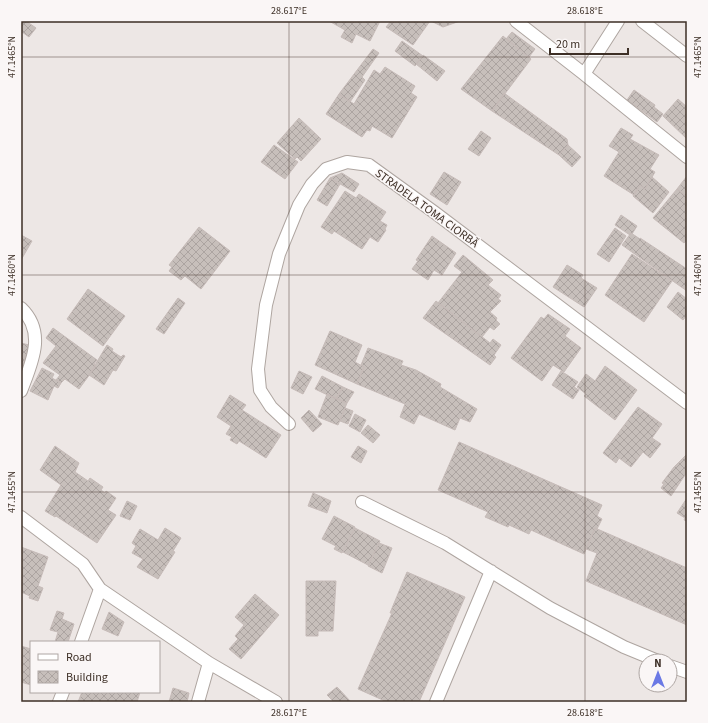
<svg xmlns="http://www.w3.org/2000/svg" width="708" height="723" font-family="'Source Sans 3',sans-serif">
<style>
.building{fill:url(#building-cross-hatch);stroke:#c6bbb8}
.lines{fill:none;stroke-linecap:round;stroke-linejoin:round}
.street-casing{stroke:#aea5a0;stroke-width:14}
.street{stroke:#fff;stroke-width:12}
.ticks{fill:none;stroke:#3d2f26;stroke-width:1;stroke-opacity:0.45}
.labels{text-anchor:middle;stroke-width:3;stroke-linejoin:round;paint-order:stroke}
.street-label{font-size:12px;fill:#3d2f26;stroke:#faf6f6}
.neatline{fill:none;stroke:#3d2f26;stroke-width:1.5}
.ticks-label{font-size:10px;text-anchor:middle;fill:#3d2f26}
</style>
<defs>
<pattern id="building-cross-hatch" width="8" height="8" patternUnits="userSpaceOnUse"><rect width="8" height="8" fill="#c7bfbb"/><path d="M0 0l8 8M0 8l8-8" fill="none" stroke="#aca4a1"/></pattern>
</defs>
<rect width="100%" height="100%" fill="#ede7e5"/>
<path class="building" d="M21 21H26L36 28 29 37 22 32 21 33Z
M329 21H380L370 41 356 34 352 43 341 37 345 30Z
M391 21H430L413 45 386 27Z
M431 21H460L443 27Z
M512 32 535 49 529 57 506 39Z
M503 36 531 59 492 111 461 89Z
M402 41 423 56 415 66 395 51Z
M373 49 379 53 362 77 365 80 350 102 339 94Z
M423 55 445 71 437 81 416 64Z
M385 67 415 86 411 93 417 97 392 138 372 126 370 131 367 130 362 137 326 114 339 94 354 104 374 70 380 74Z
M634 90 655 105 654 107 663 114 657 122 627 100Z
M504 93 567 139 568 145 559 155 492 111Z
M678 99 687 107V139L663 116Z
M299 118 321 139 301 161 297 157 295 159 277 143Z
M621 128 633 135 630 139 659 155 650 169 655 172 645 189 640 185 634 195 604 176 619 152 609 146Z
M481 131 491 138 479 156 468 149Z
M274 145 298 162 285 179 261 162Z
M568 145 581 157 572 167 559 155Z
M444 172 461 182 447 205 430 194Z
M342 173 359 184 354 192 330 178Z
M687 176V197L677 189Z
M652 177 669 192 653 213 633 196 640 185 645 189Z
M330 178 340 184 327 206 317 200Z
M677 189 687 197V240L684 243 653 218Z
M345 191 356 198 359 194 386 212 380 221 387 225 385 229 386 230 378 242 370 237 362 249 334 231 332 234 321 227Z
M621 215 637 226 632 234 631 233 630 235 615 225Z
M199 227 230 251 201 289 185 276 181 280 169 271 172 267 169 265Z
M615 228 626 236 609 262 597 254Z
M631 233 640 239V238L687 269V291L622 245Z
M21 235 32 241 21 260Z
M432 236 456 253 442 275 434 270 428 280 412 269 418 261 416 260Z
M632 254 672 281 644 322 605 295Z
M463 255 493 280 488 285 501 295 498 299 501 301 490 312 497 318 496 320 500 324 494 330 490 327 482 337 438 303 462 272 454 266Z
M567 265 583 275 581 278 597 288 584 307 553 287Z
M88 289 125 316 103 346 67 319Z
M678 292 687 299V315L683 320 667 307Z
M178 298 185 303 164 334 156 329Z
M436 301 490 343 493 339 501 345 494 355 496 357 490 365 423 318Z
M548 314 570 329 565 336 581 348 564 372 553 365 542 381 511 358 541 317 544 319Z
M53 328 97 360 94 364 96 366 79 389 65 379 61 383 56 380 60 375 43 363 56 346 46 338Z
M330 331 362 345 355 362 364 367 357 384 315 365Z
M21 343 29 345 21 372Z
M107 345 113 349 112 351 121 357 123 355 125 356 116 371 113 370 104 385 89 375Z
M368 348 403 361 401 365 416 370 441 384 440 387 477 409 470 422 460 418 455 430 419 414 414 424 400 417 405 404 357 384 364 367 361 365Z
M605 366 637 390 615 420 584 396 586 394 577 387 586 374 595 381Z
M42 368 54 374 52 378 61 383 58 388 54 386 48 400 30 391Z
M299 371 312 377 303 394 291 388Z
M561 371 578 382 574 387 579 390 573 399 552 385Z
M322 376 343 387 336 399 315 389Z
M343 387 354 392 347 403 336 399Z
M327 394 347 403 338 425 318 417Z
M230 395 246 405 242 410 281 435 266 458 239 441 237 444 230 440 232 437 226 434 231 426 217 417Z
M638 407 662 424 652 438 661 444 650 458 643 452 631 467 619 458 616 463 603 453Z
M345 408 353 411 348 424 340 421Z
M309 410 322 424 313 432 301 418Z
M355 414 366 420 360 432 349 426Z
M368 425 380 435 373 443 361 433Z
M459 442 602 505 597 516 602 519 597 529 595 528 584 554 531 530 529 534 509 525 508 527 485 517 488 512 438 490Z
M55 446 79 463 75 472 88 481 90 478 103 487 101 490 105 493 106 491 116 498 108 510 116 515 97 543 56 516 55 517 45 511 61 485 40 470Z
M358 446 367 451 361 463 351 457Z
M687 454V472L671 496 661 488 664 484 662 483 674 467Z
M313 493 331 501 327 513 308 506Z
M687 498V521L684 520 685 518 677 513Z
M127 501 137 506 130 520 120 516Z
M334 516 355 527 342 553 334 549 336 546 322 539Z
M165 528 181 538 173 551 175 552 158 579 137 567 143 559 132 553 136 546 132 543 140 529 158 540Z
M355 528 380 541 368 565 343 552Z
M595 528 687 568V625L586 581 597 553 586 549Z
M379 543 392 548 382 573 368 566Z
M21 547 48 557 38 586 43 588 38 601 29 598 30 596 21 592Z
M407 572 465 597 419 702H384L385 701 358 689 392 613H390Z
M306 581H336L333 631H318V636H306Z
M255 594 279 615 241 659 229 649 238 639 235 636 244 625 235 617Z
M57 611 64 613 62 619 74 624 68 642H55L58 632 50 630Z
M109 612 124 622 118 636 102 629Z
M21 646 31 649V685L21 682Z
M337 687 339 689 351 702H334L327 695Z
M173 688 189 693 187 702H169Z
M82 692H140L137 702H78Z"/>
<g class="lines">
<g class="street-casing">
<path id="street" d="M516 21 584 74 618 21
M642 21 687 56
M584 74 687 157
M21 308C47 333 31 364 21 391
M289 424 271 407 260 390 258 369 266 305 279 254 299 205 312 184 326 169 347 162 369 165 434 212 687 403
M362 502 445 543 550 608 624 647 658 661
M21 517 83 564 100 589 209 663 276 702
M81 642 100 589
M670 666 687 672
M59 702 63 692
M198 702 209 663
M436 702 491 571"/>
</g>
<use href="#street" class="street"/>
</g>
<path class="ticks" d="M289 21V702M585 21V702M21 57H687M21 275H687M21 492H687"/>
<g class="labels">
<g class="street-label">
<text transform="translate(427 208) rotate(36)" y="4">STRADELA TOMA CIORBĂ</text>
</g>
</g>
<rect width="708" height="723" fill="none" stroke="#faf6f6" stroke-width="44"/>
<rect x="30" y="641" width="130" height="52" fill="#faf6f6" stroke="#aea6a3"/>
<rect x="38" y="654" width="20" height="6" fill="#ffffff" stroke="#aea6a3"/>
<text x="66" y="661" font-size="12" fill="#3d2f26">Road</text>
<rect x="38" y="671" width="20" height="12" fill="url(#building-cross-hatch)" stroke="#aea6a3"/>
<text x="66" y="681" font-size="12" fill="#3d2f26">Building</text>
<g transform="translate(658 673)"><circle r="19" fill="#faf6f6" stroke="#aea6a3"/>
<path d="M0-3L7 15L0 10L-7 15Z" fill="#6b79e5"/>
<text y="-6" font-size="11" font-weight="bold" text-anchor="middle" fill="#3d2f26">N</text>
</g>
<path d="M550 48v6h78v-6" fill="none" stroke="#3d2f26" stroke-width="2"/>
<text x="556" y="48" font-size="12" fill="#3d2f26" stroke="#faf6f6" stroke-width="3" paint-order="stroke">20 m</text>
<rect x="22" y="22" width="664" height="679" class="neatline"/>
<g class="ticks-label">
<text x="289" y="14">28.617°E</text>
<text x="585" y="14">28.618°E</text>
<text transform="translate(11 57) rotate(-90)" y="4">47.1465°N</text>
<text transform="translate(697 57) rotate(-90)" y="4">47.1465°N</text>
<text transform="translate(11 275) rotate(-90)" y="4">47.1460°N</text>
<text transform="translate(697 275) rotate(-90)" y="4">47.1460°N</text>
<text transform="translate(11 492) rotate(-90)" y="4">47.1455°N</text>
<text transform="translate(697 492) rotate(-90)" y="4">47.1455°N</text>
<text x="289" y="716">28.617°E</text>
<text x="585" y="716">28.618°E</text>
</g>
</svg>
